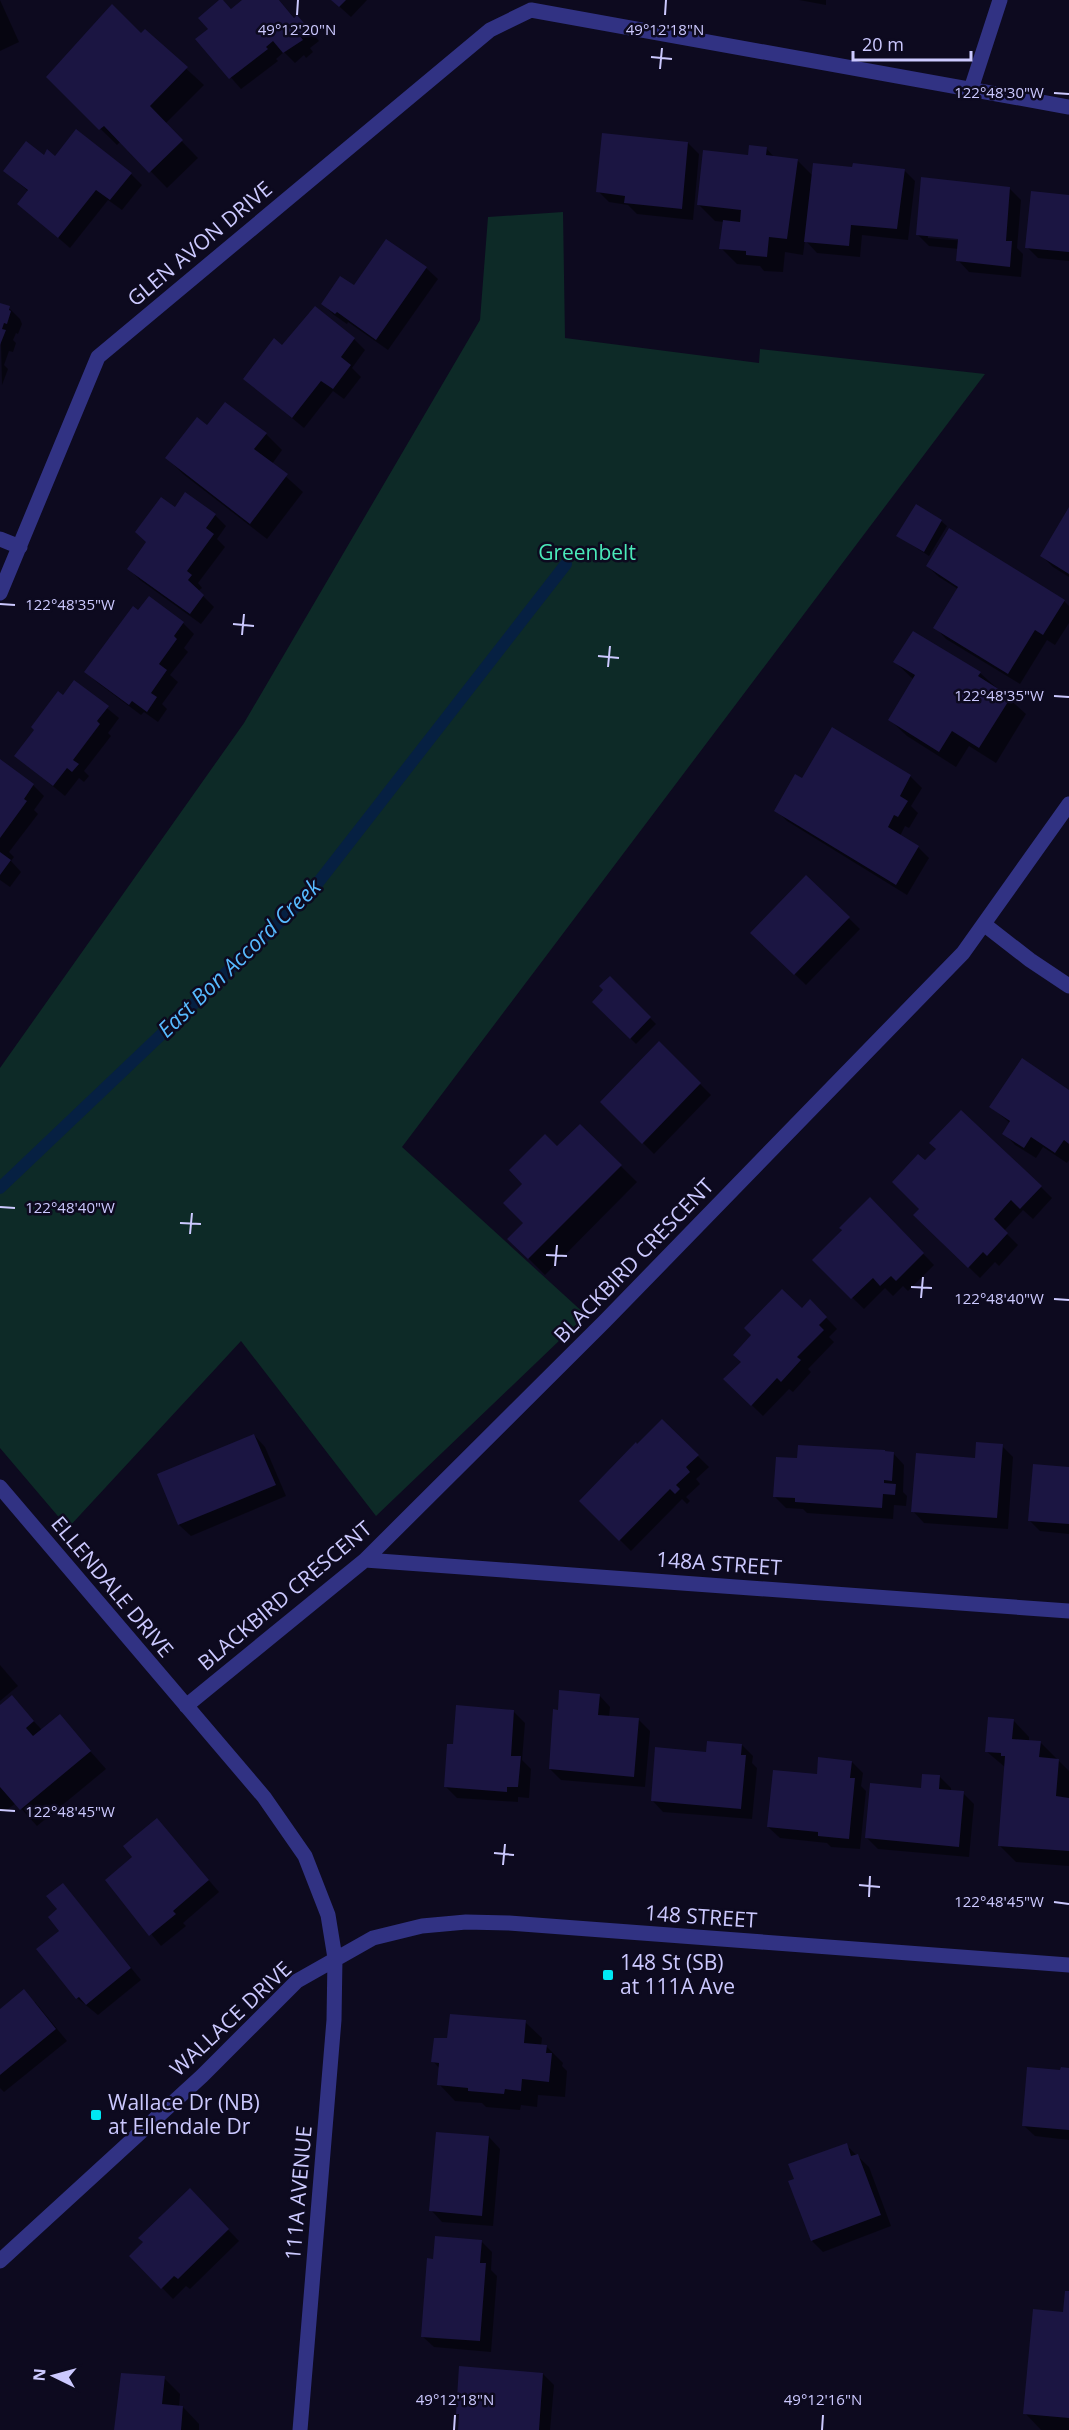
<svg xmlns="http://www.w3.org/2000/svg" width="1069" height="2430" font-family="'Open Sans',sans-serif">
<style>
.green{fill:#0d2a27}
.shadow{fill:#0007;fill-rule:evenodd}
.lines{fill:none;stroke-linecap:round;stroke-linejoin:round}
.stream{stroke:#062042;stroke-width:12}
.building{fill:#1b1542}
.minor{stroke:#313283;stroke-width:15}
.ticks{fill:none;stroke:#ccc9ff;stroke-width:2}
.poi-dot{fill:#00e8f4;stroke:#0d0a1f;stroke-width:2}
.labels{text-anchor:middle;stroke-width:5;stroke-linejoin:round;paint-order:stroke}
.street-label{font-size:21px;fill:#ccc9ff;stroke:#0d0a1f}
.park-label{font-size:21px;fill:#4aeab9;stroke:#0d0a1f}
.poi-label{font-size:21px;fill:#ccc9ff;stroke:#0d0a1f;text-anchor:start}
.water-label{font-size:22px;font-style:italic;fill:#57baff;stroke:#0d0a1f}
.ticks-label{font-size:15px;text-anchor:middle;fill:#ccc9ff;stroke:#0d0a1f;stroke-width:5;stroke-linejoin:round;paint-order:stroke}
</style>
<rect width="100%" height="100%" fill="#0d0a1f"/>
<path class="green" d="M563 212 565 338 759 363 760 349 985 374 402 1147 586 1315 376 1516 241 1341 68 1528 0 1448V1068L244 723 480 320 488 217Z"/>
<path class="shadow" d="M0 0 19 42 0 51Z
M221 0 232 10 244 0H279L295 19 308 28 319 41 310 48 313 52 306 58 304 55 295 63 284 52 276 59 278 61 241 89 198 40 210 29Z
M332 0H367L351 17Z
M799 0H826V5Z
M145 31 204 85 165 124 198 158 167 188 121 141 117 145 48 77 141 35Z
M688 143 699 154 693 220 637 214 628 205 609 202 598 191Z
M766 148 775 158 797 160 813 176 854 168 904 170 915 181 908 240 862 235 860 257 817 253 805 240 803 255 785 252 783 272 764 271 760 266 737 264 721 248 724 222 715 221 699 205 749 157Z
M44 157 131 174 142 185 122 210 108 200 70 248 19 204 29 192 5 171Z
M1010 189 1021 200 1017 248 1023 254 1021 277 969 272 958 260 959 249 929 246 918 235ZM928 235 966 238V241L928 238Z
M1069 197V261L1038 258 1027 247Z
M387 241 426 268 438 279 388 350 348 322 347 324 334 315 323 304 354 287Z
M0 304 9 308 20 319 22 324 18 334 16 333 13 340 16 343 13 352 9 351 4 365 8 369 2 385Z
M354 339 365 350 352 368 361 377 344 399 333 391 304 428 245 379 282 347Z
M208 427 266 434 282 450 272 464 303 492 267 539 183 474 167 458Z
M176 509 215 515 226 526 217 539 225 547 198 583 202 588 198 591 214 607 201 624 140 580 129 569Z
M1069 510V577L1053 567 1042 556Z
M941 521 947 526 929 556 898 536Z
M927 566 1064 601 1069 606V623L1055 645 1047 640 1020 684 946 639 935 627 958 589 939 577Z
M139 612 183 623 194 634 184 648 188 652 170 675 178 682 162 704 167 709 158 722 144 712 141 715 98 683 86 672Z
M895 662 980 673 1026 714 996 763 969 746 956 767 907 736 890 720 914 680Z
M75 682 119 718 108 733 111 736 84 771 89 776 84 782 79 778 65 796 16 756Z
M832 729 910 776 922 788 911 806 918 813 909 828 905 826 900 836 918 847 929 858 907 895 787 821 776 810 802 780Z
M0 761 33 785 44 796 34 810 38 814 9 852 14 857 11 861 21 872 10 887 0 880Z
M806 877 860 929 806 985 752 933Z
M610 978 656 1024 636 1044 594 1002 605 991Z
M659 1043 711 1095 654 1154 602 1102Z
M1069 1092V1160L1067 1163 1043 1147 1036 1158 1015 1145 1004 1133 1010 1123 991 1107Z
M580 1126 637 1182 545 1275 509 1239 525 1223 557 1148Z
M925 1162 1041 1187 1052 1198 1033 1219 1023 1210 1004 1231 1018 1245 999 1266 995 1262 980 1278 926 1226 921 1209Z
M870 1199 934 1265 908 1291 903 1286 893 1296 885 1288 864 1309 814 1260Z
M810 1301 837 1329 829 1337 834 1342 808 1369 811 1372 793 1392 789 1389 763 1416 725 1379 742 1362 753 1335 802 1310Z
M662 1421 709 1467 696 1479 700 1484 686 1497 690 1501 687 1504 682 1499 631 1551 581 1501Z
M254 1435 265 1447 286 1496 191 1536 179 1525 159 1475Z
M1002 1446 1013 1457 1008 1529 924 1523 913 1511 976 1460Z
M893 1453 904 1465 903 1492 907 1496 906 1506 894 1505 893 1519 807 1513 803 1509 786 1508 775 1497Z
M1069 1468V1534L1040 1531 1029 1520Z
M0 1665 18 1686 0 1701Z
M599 1695 610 1707 609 1717 639 1720 650 1731 645 1787 561 1780 550 1769 559 1711Z
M11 1697 42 1730 59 1716 106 1769 37 1826 16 1803 4 1812 0 1808V1707Z
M513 1711 525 1723 522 1760 531 1769 529 1798 518 1797V1802L457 1798 446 1787Z
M1013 1720 1029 1737V1741L1040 1742 1069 1771V1866L1016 1862 999 1845 1006 1768 986 1751Z
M742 1745 753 1756 752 1763 757 1768 752 1819 663 1812 652 1800 707 1753Z
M852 1762 863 1773 861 1786 866 1791 860 1849 831 1847 827 1843 780 1838 768 1827 818 1776Z
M940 1777 951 1788V1792L963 1793 974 1804 969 1857 878 1849 867 1838 922 1789Z
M157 1820 219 1892 183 1923 186 1926 161 1946 107 1880 134 1857Z
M63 1885 141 1980 98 2015 77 1998 61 1931 59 1909Z
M35 2002 67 2041 4 2092 0 2088V2011Z
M525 2022 542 2038 541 2046H546L563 2063 562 2066 567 2071 565 2097 538 2095 537 2107 521 2105 520 2110 486 2107 482 2103 455 2101 439 2084 440 2069 433 2061Z
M1069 2069V2140L1035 2136 1023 2125 1062 2072Z
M489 2137 500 2149 493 2226 442 2222 431 2210Z
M846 2145 869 2167 891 2226 823 2252 812 2241Z
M190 2190 239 2241 190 2289 186 2286 173 2299 131 2256Z
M481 2241 492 2252 491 2270 497 2276 491 2352 434 2347 422 2336 435 2260Z
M1069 2293V2430H1041L1025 2413 1065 2314Z
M543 2374 554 2385 550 2430H460V2416L457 2413Z
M164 2378 180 2394 179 2407H183L199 2424V2430H116Z"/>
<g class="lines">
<path class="stream" d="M0 1188 310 893 566 564"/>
</g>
<path class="building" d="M219 0H223L231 9 242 0H279L294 18 297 15 309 29 300 36 303 40 283 53 273 41 266 47 268 49 229 79 195 39 208 29 198 18Z
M331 0H346L339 7Z
M112 4 141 33 145 29 188 67 150 106 183 140 149 173 104 126 99 130 46 77Z
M76 129 132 173 110 200 96 190 58 238 17 204 28 190 3 171 26 141 44 155 47 149 55 156Z
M602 133 688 142 682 209 624 203 625 196 596 192Z
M749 145 767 147 766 155 798 159 787 239 769 237 767 257 746 255V251L719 249 723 220 740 222 741 210 697 205 703 150 748 155Z
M813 163 852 167 853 163 905 169 897 229 851 225 849 246 804 242Z
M921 177 1010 187 1006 241H1012L1010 267 956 261 958 239 916 235Z
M1031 191 1069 195V252L1025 248Z
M386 239 427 267 376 340 337 312 335 314 321 304 340 276 354 285Z
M0 303 10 306 9 310 11 311 7 324 4 323 2 329 6 330 0 345Z
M315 306 355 338 341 357 351 365 333 389 321 381 292 418 243 379 274 338 282 345Z
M225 402 267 433 254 449 288 474 250 524 165 458 197 417 207 425Z
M185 492 216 514 206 528 214 534 187 571 192 575 188 580 204 595 190 614 127 569 146 542 135 532 161 497 175 507Z
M916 504 942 520 924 552 896 536Z
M1069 507V574L1040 556Z
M949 528 1065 600 1043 635 1035 630 1008 674 933 628 958 587 926 566Z
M149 596 184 622 174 636 177 639 159 664 167 670 151 693 157 697 147 712 132 701 129 705 84 672 133 606 138 610Z
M913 631 981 672 978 676 1011 697 979 748 952 731 939 752 888 720 915 675 893 662Z
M74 680 109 706 97 721 100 724 73 760 79 764 72 772 67 768 53 786 14 756 34 730 31 727 58 691 63 695Z
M832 727 911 775 900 796 908 801 898 817 894 815 888 827 919 846 896 885 774 811 795 774 802 778Z
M0 759 34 784 24 799 27 801 0 838Z
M0 852 11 860 0 875Z
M806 875 850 917 794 975 750 933Z
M610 976 651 1017 630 1039 592 1002 603 990 599 986Z
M659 1041 701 1083 642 1144 600 1102Z
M1022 1058 1069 1090V1144L1064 1140 1055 1153 1031 1137 1024 1148 1002 1134 1010 1121 989 1107Z
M961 1110 1042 1186 1020 1209 1011 1200 994 1219 1008 1233 987 1256 983 1252 968 1268 913 1215 919 1209 892 1182 918 1154 925 1160 936 1149 929 1143Z
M580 1124 622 1165 528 1259 507 1239 523 1223 503 1203 522 1184 509 1170 545 1134 557 1146Z
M870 1197 924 1253 896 1281 891 1276 880 1286 873 1278 851 1299 812 1260 842 1230 839 1228Z
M782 1289 802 1308 810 1299 827 1317 819 1325 824 1330 797 1357 801 1360 781 1382 777 1378 751 1406 723 1379 741 1362 733 1355 751 1335 744 1328Z
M662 1419 699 1455 686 1467 690 1472 676 1485 680 1489 675 1494 670 1489 619 1541 579 1501 636 1442 637 1444Z
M254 1434 276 1485 178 1525 157 1474Z
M976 1442 1003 1444 997 1518 911 1512 916 1453 975 1458Z
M798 1445 885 1450V1451L894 1452 892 1481 884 1480V1483L896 1484 895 1495 883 1494 882 1508 795 1502V1498L773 1497 776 1457 797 1458Z
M1033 1464 1069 1467V1524L1028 1521Z
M559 1690 600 1694 598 1715 639 1718 634 1777 549 1769 553 1709 558 1710Z
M12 1695 34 1721 26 1728 33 1736 60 1714 91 1751 20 1810 0 1787V1705Z
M456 1705 514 1710 511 1756H521L518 1787H507V1792L444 1787 447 1744H453Z
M988 1717 1014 1719 1012 1739 1041 1741 1039 1757 1059 1759 1056 1796 1069 1798V1851L998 1846 1005 1756H1001V1753L985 1752Z
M707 1741 742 1744 741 1755H746L741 1809 651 1801 655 1747 706 1752Z
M818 1757 852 1761 850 1778H855L849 1839 818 1836V1832L767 1827 773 1770 817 1774Z
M922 1774 940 1775 939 1789 964 1791 959 1847 865 1838 870 1783 921 1788Z
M157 1818 209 1880 173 1911 176 1914 149 1936 105 1880 132 1857 123 1846Z
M63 1883 131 1968 86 2005 79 1997 76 1999 36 1949 59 1931 48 1917 57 1909 46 1896Z
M24 1989 56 2029 0 2075V2009Z
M450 2014 526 2020 524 2043 547 2045 546 2053H552L549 2082 522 2079 521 2091 505 2089 504 2094 468 2091V2088L437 2085 439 2063 431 2062 434 2038H447Z
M1027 2067 1060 2070 1061 2067 1069 2068V2130L1022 2126Z
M436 2132 489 2136 482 2216 429 2211Z
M847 2143 851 2156 858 2154 881 2215 811 2241 788 2181 794 2179 788 2164Z
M190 2188 229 2229 178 2279 174 2276 161 2289 129 2256 143 2242 138 2238Z
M435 2236 482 2240 480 2263H486L480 2341 421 2337 427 2258 433 2259Z
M1065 2291H1069V2418L1023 2414 1033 2309 1063 2312Z
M459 2366 543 2373 539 2430H458L459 2414H456Z
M121 2373 165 2376 162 2404 183 2406 181 2430H114Z"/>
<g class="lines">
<path class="minor" d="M531 10 1069 107
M971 89 1000 0
M0 539 20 547
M0 593 98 357 490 30 531 10
M985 925 1030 960 1069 986
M0 1487 264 1797 305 1856 328 1915 335 1958 334 2020 300 2430
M365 1560 1069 1611
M186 1706 365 1560 605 1321 963 953 1069 804
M0 2261 202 2076 297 1981 373 1938 422 1926 466 1922 509 1923 1069 1965"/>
</g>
<path class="ticks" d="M297 15 298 0M665 15 666 0M651 57 672 59M660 69 662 48M1054 93 1069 94M0 604 15 605M233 624 254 626M242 635 244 614M598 656 619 658M608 667 610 646M1054 696 1069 697M0 1207 15 1208M180 1223 201 1224M190 1234 192 1213M546 1255 567 1256M555 1266 557 1245M911 1287 932 1288M921 1298 923 1277M1054 1299 1069 1300M0 1810 15 1811M494 1853 514 1855M503 1865 505 1844M859 1885 880 1887M869 1897 870 1876M1054 1902 1069 1904M454 2430 455 2415M822 2430 823 2415"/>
<g class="poi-dot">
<rect x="602" y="1969" width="12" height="12" rx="3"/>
<rect x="90" y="2109" width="12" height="12" rx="3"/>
</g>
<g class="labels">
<g class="street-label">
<text transform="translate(200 244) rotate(-40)" y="7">GLEN AVON DRIVE</text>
<text transform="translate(634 1261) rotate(-46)" y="7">BLACKBIRD CRESCENT</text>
<text transform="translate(719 1564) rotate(4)" y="7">148A STREET</text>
<text transform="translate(112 1587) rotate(50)" y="7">ELLENDALE DRIVE</text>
<text transform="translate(285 1596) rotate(-40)" y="7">BLACKBIRD CRESCENT</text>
<text transform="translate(701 1917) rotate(4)" y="7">148 STREET</text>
<text transform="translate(231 2019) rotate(-43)" y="7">WALLACE DRIVE</text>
<text transform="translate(299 2193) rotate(-85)" y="7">111A AVENUE</text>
</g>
<g class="park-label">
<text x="587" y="560">Greenbelt</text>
</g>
<g class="poi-label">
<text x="620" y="1970">148 St (SB)<tspan x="620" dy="24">at 111A Ave</tspan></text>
<text x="108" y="2110">Wallace Dr (NB)<tspan x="108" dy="24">at Ellendale Dr</tspan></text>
</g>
<g class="water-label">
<text transform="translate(239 958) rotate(-44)" y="8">East Bon Accord Creek</text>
</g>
</g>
<g class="ticks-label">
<text x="297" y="35">49°12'20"N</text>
<text x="665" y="35">49°12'18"N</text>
<text x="999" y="98">122°48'30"W</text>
<text x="70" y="610">122°48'35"W</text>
<text x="999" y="701">122°48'35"W</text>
<text x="70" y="1213">122°48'40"W</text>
<text x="999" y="1304">122°48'40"W</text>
<text x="70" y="1817">122°48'45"W</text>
<text x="999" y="1907">122°48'45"W</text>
<text x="455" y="2405">49°12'18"N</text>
<text x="823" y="2405">49°12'16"N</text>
</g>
<g transform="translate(54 2376) rotate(275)" stroke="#0d0a1f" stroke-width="4.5" paint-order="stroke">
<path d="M0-4.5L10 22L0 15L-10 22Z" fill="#ccc9ff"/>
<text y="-9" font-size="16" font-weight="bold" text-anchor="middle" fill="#ccc9ff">N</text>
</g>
<path d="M853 51v9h118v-9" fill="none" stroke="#ccc9ff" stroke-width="3"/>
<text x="862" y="51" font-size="18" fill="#ccc9ff" stroke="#0d0a1f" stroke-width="4.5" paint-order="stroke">20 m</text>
</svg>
